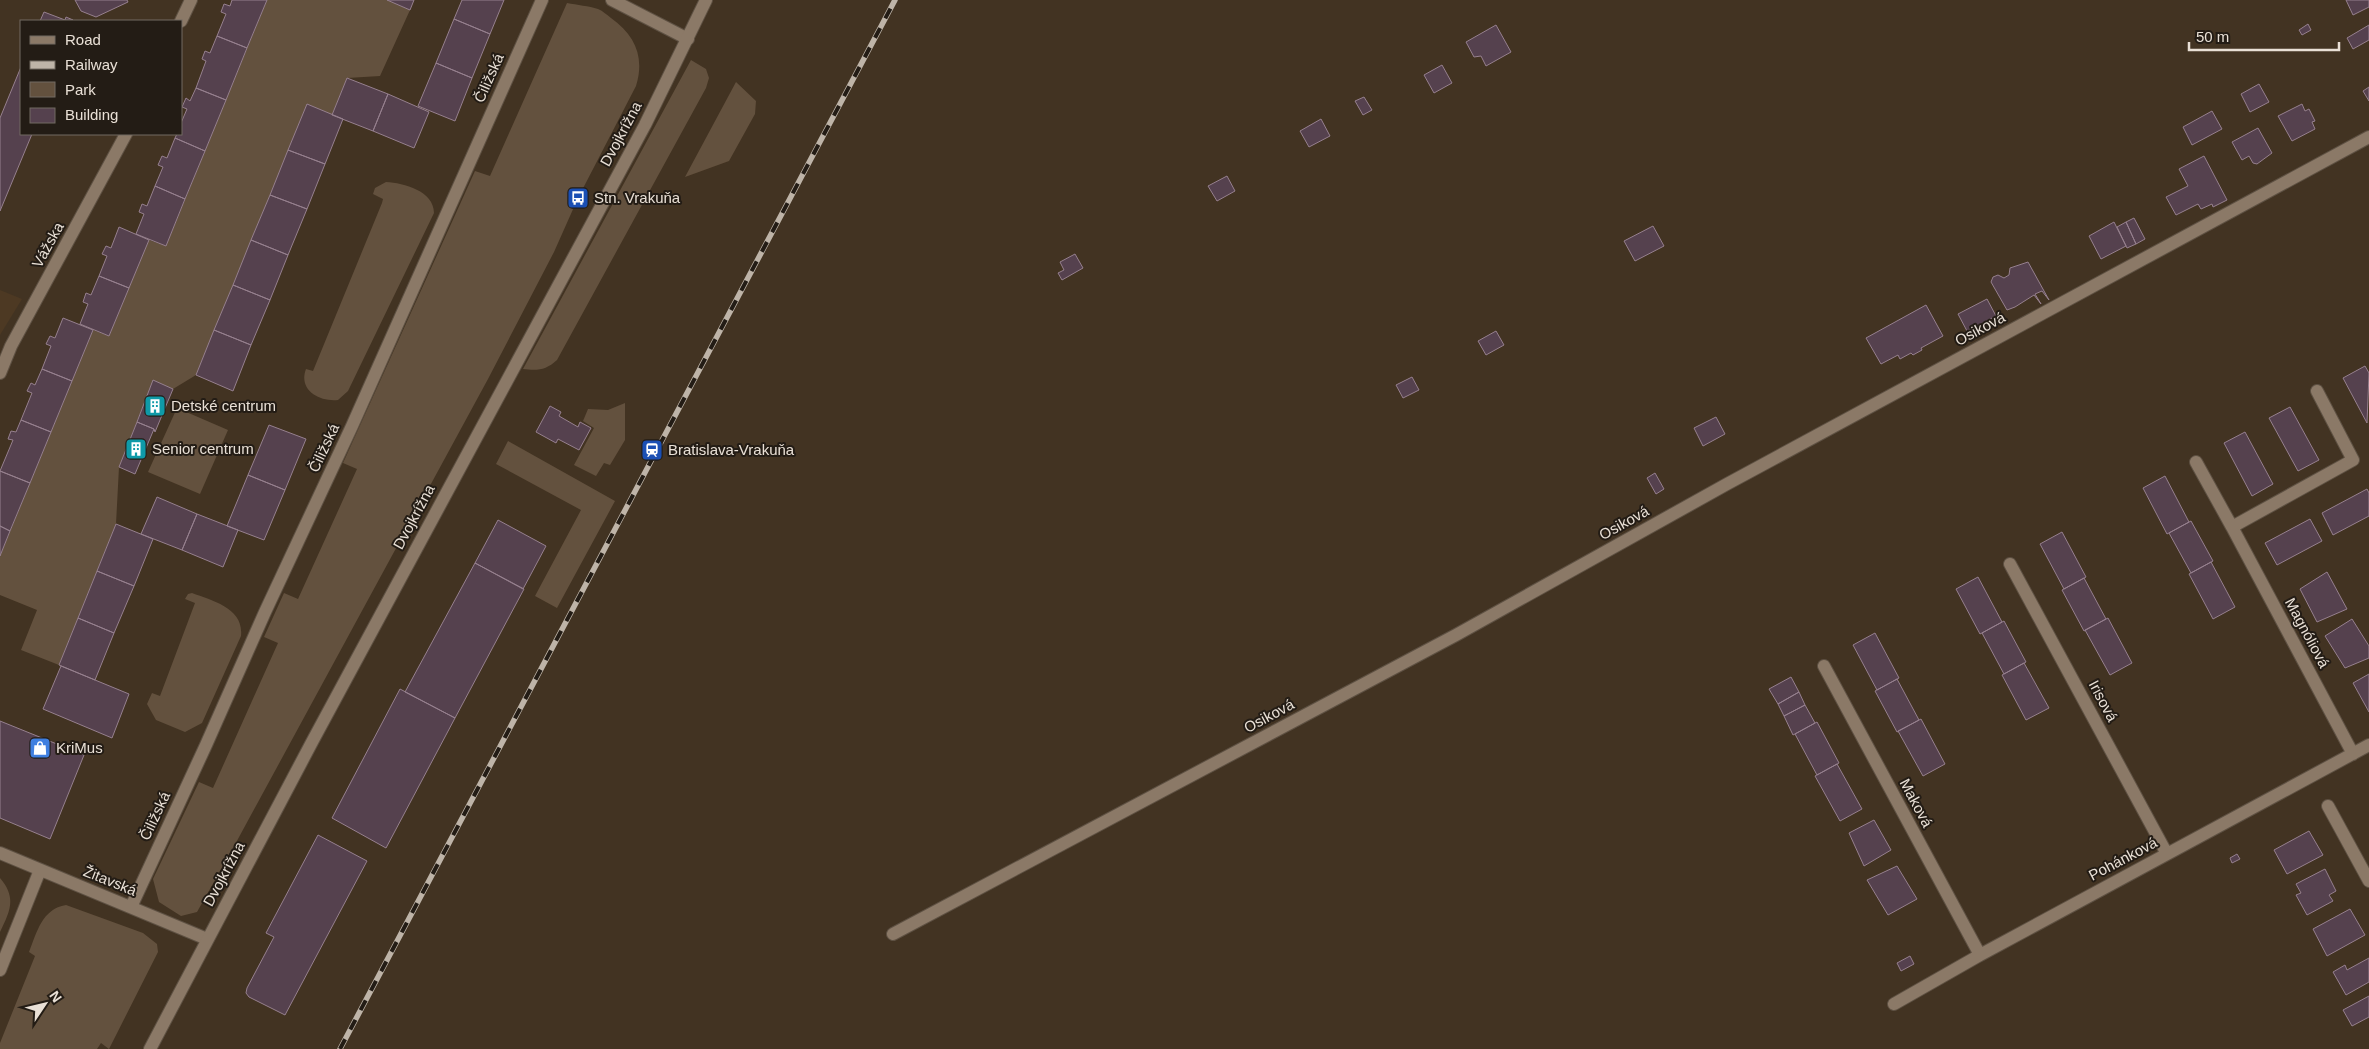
<svg xmlns="http://www.w3.org/2000/svg" width="2369" height="1049" font-family="Helvetica,sans-serif">
<style>
.built{fill:#4d3923}
.green{fill:#63513e}
.building{fill:#55414e;stroke:#96808e}
.lines{fill:none;stroke-linecap:round;stroke-linejoin:round}
.street-casing{stroke:#5e5143;stroke-width:14}
.secondary-casing{stroke:#5e5143;stroke-width:14}
.street{stroke:#8b7967;stroke-width:12}
.secondary{stroke:#8b7967;stroke-width:12}
.rail-casing{stroke:#beb4a8;stroke-width:5.5}
.rail{stroke:#231c15;stroke-width:4;stroke-dasharray:11;stroke-linecap:butt}
.labels{text-anchor:middle;stroke-width:4;stroke-linejoin:round;paint-order:stroke}
.street-label{font-size:15px;fill:#e9e0d6;stroke:#231c15}
.poi-label{font-size:15px;fill:#e9e0d6;stroke:#231c15;text-anchor:start}
</style>
<rect width="100%" height="100%" fill="#423322"/>
<path class="built" d="M0 290 22 299 0 335Z"/>
<path class="green" d="M267 0H387L410 10 380 76 347 78 332 115 307 105 196 375 173 389 153 381 119 467 116 524 59 665 21 650 37 610 0 595V556L93 330 109 336 149 240 166 246Z
M567 3C577 5 589 6 598 9 603 11 607 15 611 18 635 35 645 57 636 86L578 198 554 252 488 379 232 850 197 912 181 916 159 902 153 879 199 782 213 788 278 643 264 637 284 593 298 599 357 469 343 463 475 171 490 176Z
M691 60 706 69 709 78 706 88 557 360C546 370 538 371 523 369Z
M736 82 756 101 755 114 729 161 685 177Z
M386 182C404 183 434 191 434 213L348 391 338 400C319 402 298 390 306 369L313 371 382 203 383 199 373 194 375 188Z
M625 403V440L610 465 604 463 596 476 574 465 594 428 583 421 588 409 608 410Z
M177 408 228 430 200 494 148 472Z
M508 441 615 501 557 608 535 596 581 510 496 464Z
M192 593C213 601 244 608 241 636L202 723 185 732 156 720 147 704 152 693 160 696 195 603 185 599 188 594Z
M0 878C17 898 10 911 0 932Z
M66 905 143 933 157 944 158 952 109 1049 101 1043 97 1049H0V1043L35 956 29 952C37 932 42 909 66 905Z"/>
<path class="building" d="M75 0H127L128 2 96 17 81 11Z
M232 0H267L247 48 217 36 226 14 221 12 224 4 230 6Z
M387 0H414L410 10Z
M462 0H504L490 34 454 19Z
M2346 0H2369V7L2353 15Z
M44 12 65 20 66 17 73 20 40 21Z
M454 19 490 34 472 78 436 63Z
M2308 24 2311 30 2302 35 2299 30Z
M1496 25 1511 52 1486 66 1481 56 1474 57 1466 42Z
M2369 25V40L2353 49 2347 38Z
M217 36 247 48 226 100 196 88 206 61 202 59 205 51 210 53Z
M436 63 472 78 455 121 418 106Z
M1442 65 1452 83 1434 93 1424 75Z
M21 67V134H32L0 211V118Z
M347 78 388 94 373 131 332 115Z
M2259 84 2269 102 2250 112 2241 94Z
M2369 87V101L2363 91Z
M196 88 226 100 205 151 175 138 177 134H181V123L187 109 182 107 186 98 190 101Z
M388 94 429 112 414 148 373 131Z
M1364 97 1372 110 1363 115 1355 101Z
M307 104 343 119 325 164 288 150Z
M2302 104 2305 111 2309 109 2315 121 2312 122 2315 129 2292 141 2278 116Z
M2212 111 2222 129 2192 145 2183 127Z
M1321 119 1330 136 1309 147 1300 131Z
M2258 128 2272 153 2257 164 2253 163 2249 156 2242 160 2232 142Z
M175 138 205 151 185 199 155 186 163 167 158 165 162 156 167 158Z
M288 150 325 164 307 209 270 195Z
M2204 156 2227 200 2213 207 2212 204 2201 209 2198 204 2176 215 2166 197 2188 186 2179 169Z
M1227 176 1235 191 1217 201 1208 186Z
M155 186 185 199 166 246 136 234 144 214 139 212 142 204 147 206Z
M270 195 307 209 288 255 251 240Z
M2134 218 2145 239 2136 244 2126 222Z
M2114 222 2126 246 2101 259 2089 236Z
M2126 222 2136 244 2127 248 2117 227Z
M1653 226 1664 246 1635 261 1624 241Z
M119 227 149 240 129 288 99 276 107 256 102 254 106 246 111 248Z
M251 240 288 255 270 300 233 285Z
M1075 254 1083 268 1062 280 1058 273 1064 270 1060 262Z
M2028 262 2049 300 2042 291 2035 294 2041 304 2034 295 2015 307 2007 310 1991 282 1993 277 1998 275 2004 278 2009 275 2010 268Z
M99 276 129 288 109 336 80 324 88 304 83 302 86 293 91 295Z
M233 285 270 300 251 345 214 330Z
M1987 299 1996 316 1967 331 1958 314Z
M1926 305 1943 336 1921 348 1922 350 1913 355 1911 353 1900 359 1898 355 1881 364 1866 338Z
M63 318 93 330 72 381 42 369 51 346 46 344 50 336 55 338Z
M214 330 251 345 233 391 196 375Z
M1496 331 1504 345 1486 355 1478 341Z
M2365 366 2369 373 2367 423 2343 378Z
M42 369 72 381 51 432 21 420 32 393 27 391 31 383 35 385Z
M1412 377 1419 390 1403 398 1396 385Z
M153 380 173 389 155 432 154 429 137 422Z
M550 406 561 412 559 416 578 427 580 422 591 428 579 450 558 439 556 443 536 432Z
M2290 407 2319 460 2298 471 2269 418Z
M1716 417 1725 434 1703 446 1694 428Z
M21 420 51 432 30 483 0 471 13 440 8 439 11 431 16 432Z
M137 422 154 429 135 474 119 467Z
M269 425 306 439 285 490 248 475Z
M2245 432 2273 484 2252 496 2224 443Z
M0 471 30 483 10 531 0 526Z
M1655 473 1664 489 1656 494 1647 478Z
M248 475 285 490 264 540 227 526Z
M2165 476 2189 522 2167 534 2143 488Z
M2367 489 2369 493V516L2333 535 2322 513Z
M157 497 197 514 182 550 141 534Z
M197 514 238 530 223 567 182 550Z
M2310 519 2322 541 2277 565 2265 543Z
M498 520 546 546 523 589 475 563Z
M2191 521 2213 561 2191 573 2169 533Z
M116 524 153 539 134 586 97 571Z
M0 526 10 531 0 556Z
M2062 532 2086 577 2064 589 2040 544Z
M2211 562 2235 607 2213 619 2189 574Z
M475 563 524 589 455 718 405 692Z
M97 571 134 586 114 633 78 618Z
M2327 572 2347 609 2317 622 2300 589Z
M1978 577 2002 622 1980 634 1956 589Z
M2084 578 2106 619 2084 631 2062 590Z
M78 618 114 633 95 680 59 665Z
M2108 618 2132 663 2110 675 2085 630Z
M2352 619 2369 646V658L2345 668 2325 636Z
M2004 621 2026 662 2004 674 1982 633Z
M1875 633 1899 678 1877 690 1853 645Z
M2024 663 2049 708 2026 720 2002 675Z
M61 666 129 694 112 738 43 709Z
M2369 674V712L2353 683Z
M1791 677 1799 692 1778 704 1769 689Z
M1897 679 1919 720 1897 732 1875 691Z
M400 689 455 718 386 848 332 818Z
M1799 692 1805 705 1784 716 1778 704Z
M1805 705 1815 723 1793 735 1784 716Z
M1921 719 1945 764 1923 776 1898 731Z
M0 721 84 755 50 839 0 818Z
M1817 722 1839 763 1817 775 1795 734Z
M1837 764 1862 809 1840 821 1815 776Z
M1874 820 1891 850 1864 866 1849 833Z
M2309 831 2323 855 2287 874 2274 850Z
M318 835 367 861 285 1015 249 997 246 993 247 988 274 937 266 933Z
M2237 854 2240 859 2232 863 2230 858Z
M1897 866 1917 899 1888 915 1867 880Z
M2325 869 2336 891 2329 895 2333 901 2307 915 2296 895 2301 893 2296 884Z
M2350 909 2365 935 2327 956 2313 929Z
M1910 956 1914 964 1901 971 1897 963Z
M2369 958V982L2346 995 2333 972 2345 965 2347 970Z
M2369 996V1017L2352 1026 2343 1010Z"/>
<g class="lines">
<g class="street-casing">
<path id="street" d="M612 0 688 39
M181 21 191 0
M0 373 11 346 126 134
M2317 391 2353 460 2232 527 2353 754
M2196 462 2232 527
M2010 564 2167 854
M1824 666 1980 955
M2328 806 2369 881
M0 853 207 939
M131 907 206 745 265 612 352 426 542 0
M893 934 1456 635 1727 484 2369 137
M0 970 40 870
M1894 1004 1980 955 2369 745"/>
</g>
<g class="secondary-casing">
<path id="secondary" d="M150 1049 312 742 645 125 706 0"/>
</g>
<use href="#street" class="street"/>
<use href="#secondary" class="secondary"/>
<g class="rail-casing">
<path id="rail" d="M340 1049 895 0"/>
</g>
<use href="#rail" class="rail"/>
</g>
<defs>
<g id="bus-square" transform="scale(1.125)"><rect x="-9" y="-9" width="18" height="18" rx="4" fill="#1a4fb4" stroke="#231c15"/><path d="M-5-6H5V4H4V6H2V4H-2V6H-4V4H-5ZM-3.5-4V0h7V-4ZM-3.5 1.2v1.5H-2V1.2ZM2 1.2v1.5H3.5V1.2Z" fill="#fff"/></g>
<g id="building-square" transform="scale(1.125)"><rect x="-9" y="-9" width="18" height="18" rx="4" fill="#0f9aa8" stroke="#231c15"/><path d="M-4-6H4V6H1V3H-1V6H-4ZM-2.5-4.3h1.7v1.8h-1.7ZM.8-4.3h1.7v1.8H.8ZM-2.5-1h1.7V.8h-1.7ZM.8-1h1.7V.8H.8Z" fill="#fff"/></g>
<g id="station-square" transform="scale(1.125)"><rect x="-9" y="-9" width="18" height="18" rx="4" fill="#1a4fb4" stroke="#231c15"/><path d="M-3-6H3Q5-6 5-4V2Q5 4 3 4L4.5 6H3L1.5 4h-3L-3 6H-4.5L-3 4Q-5 4-5 2V-4Q-5-6-3-6ZM-3.5-4v3h7v-3ZM-3.5 1v1.5H-2V1ZM2 1v1.5H3.5V1Z" fill="#fff"/></g>
<g id="shop-square" transform="scale(1.125)"><rect x="-9" y="-9" width="18" height="18" rx="4" fill="#3f7fe0" stroke="#231c15"/><path d="M-5-2.5h2.3a2.7 3.5 0 0 1 5.4 0H5L5.5 6h-11ZM-1.5-2.5h3a1.5 2.3 0 0 0-3 0Z" fill="#fff"/></g>
</defs>
<g fill-rule="evenodd">
<use href="#bus-square" x="578" y="198"/>
<use href="#building-square" x="155" y="406"/>
<use href="#building-square" x="136" y="449"/>
<use href="#station-square" x="652" y="450"/>
<use href="#shop-square" x="40" y="748"/>
</g>
<g class="labels">
<g class="street-label">
<text transform="translate(489 78) rotate(-66)" y="5">Čiližská</text>
<text transform="translate(621 134) rotate(-62)" y="5">Dvojkrížna</text>
<text transform="translate(48 245) rotate(-61)" y="5">Vážska</text>
<text transform="translate(1980 329) rotate(-28)" y="5">Osiková</text>
<text transform="translate(324 448) rotate(-65)" y="5">Čiližská</text>
<text transform="translate(414 517) rotate(-62)" y="5">Dvojkrížna</text>
<text transform="translate(1624 523) rotate(-29)" y="5">Osiková</text>
<text transform="translate(2307 633) rotate(62)" y="5">Magnóliová</text>
<text transform="translate(2103 701) rotate(62)" y="5">Irisová</text>
<text transform="translate(1269 716) rotate(-28)" y="5">Osiková</text>
<text transform="translate(1916 803) rotate(62)" y="5">Maková</text>
<text transform="translate(155 816) rotate(-65)" y="5">Čiližská</text>
<text transform="translate(2123 859) rotate(-28)" y="5">Pohánková</text>
<text transform="translate(224 874) rotate(-62)" y="5">Dvojkrížna</text>
<text transform="translate(110 881) rotate(22)" y="5">Žitavská</text>
</g>
<g class="poi-label">
<text x="594" y="203">Stn. Vrakuňa</text>
<text x="171" y="411">Detské centrum</text>
<text x="152" y="454">Senior centrum</text>
<text x="668" y="455">Bratislava-Vrakuňa</text>
<text x="56" y="753">KriMus</text>
</g>
</g>
<rect x="20" y="20" width="162" height="115" fill="#231c15" stroke="#726a62"/>
<rect x="30" y="36" width="25" height="8" fill="#8b7967" stroke="#726a62"/>
<text x="65" y="45" font-size="15" fill="#e9e0d6">Road</text>
<rect x="30" y="61" width="25" height="8" fill="#beb4a8" stroke="#726a62"/>
<text x="65" y="70" font-size="15" fill="#e9e0d6">Railway</text>
<rect x="30" y="82" width="25" height="15" fill="#63513e" stroke="#726a62"/>
<text x="65" y="95" font-size="15" fill="#e9e0d6">Park</text>
<rect x="30" y="108" width="25" height="15" fill="#55414e" stroke="#726a62"/>
<text x="65" y="120" font-size="15" fill="#e9e0d6">Building</text>
<g transform="translate(45 1004) rotate(55)" stroke="#231c15" stroke-width="4" paint-order="stroke">
<path d="M0-4L9 19L0 12L-9 19Z" fill="#e9e0d6"/>
<text y="-8" font-size="14" font-weight="bold" text-anchor="middle" fill="#e9e0d6">N</text>
</g>
<path d="M2189 42v8h150v-8" fill="none" stroke="#e9e0d6" stroke-width="2.5"/>
<text x="2196" y="42" font-size="15" fill="#e9e0d6" stroke="#231c15" stroke-width="4" paint-order="stroke">50 m</text>
</svg>
